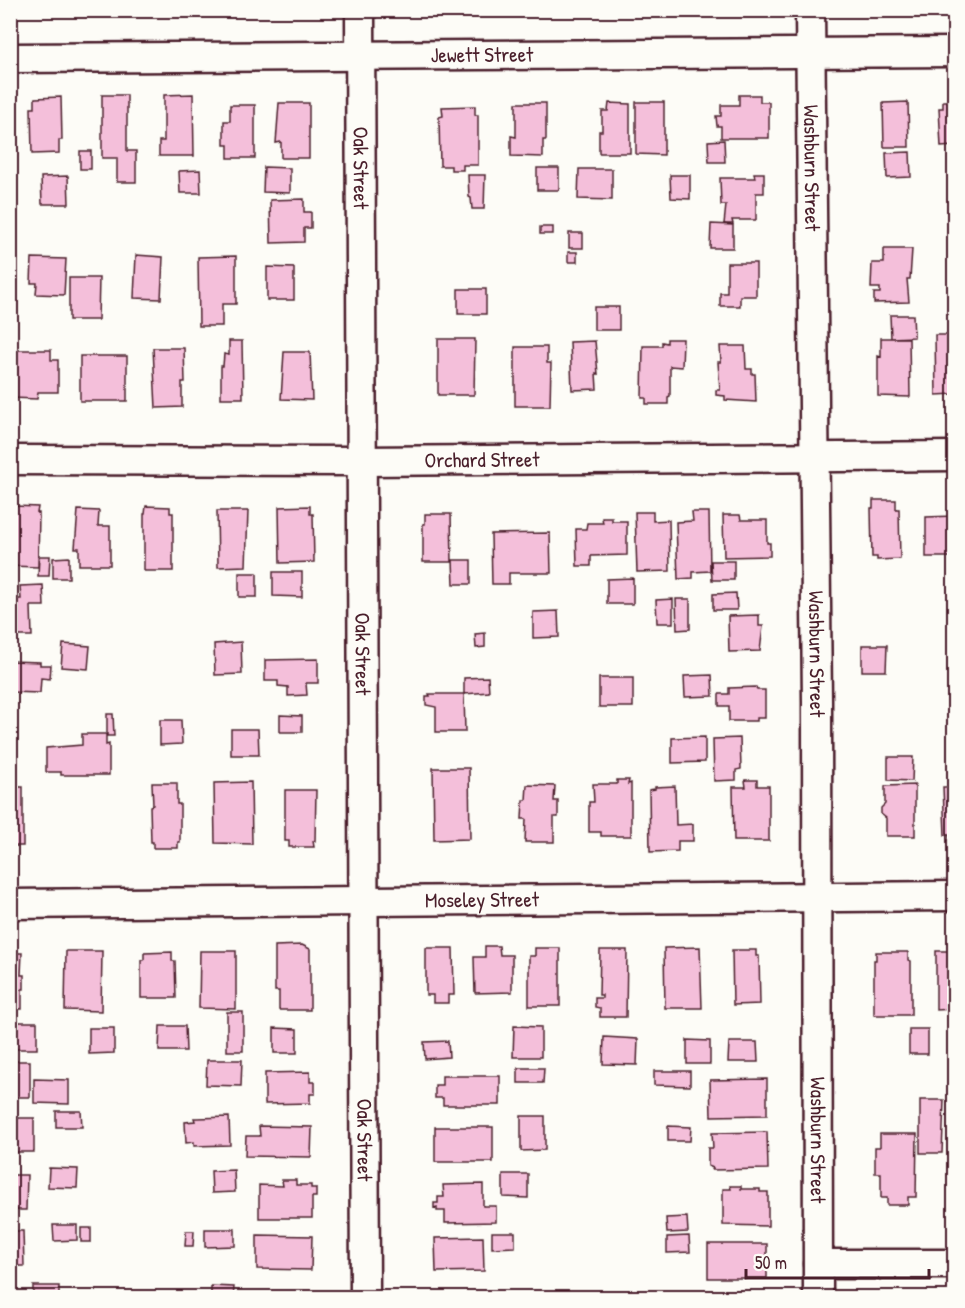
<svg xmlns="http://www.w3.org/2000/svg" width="965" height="1308" font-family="'Patrick Hand',sans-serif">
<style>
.building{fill:#f4bfda;stroke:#4a1f2b;stroke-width:1.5}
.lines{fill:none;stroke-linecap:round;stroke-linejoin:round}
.minor-casing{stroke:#4a1f2b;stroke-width:33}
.minor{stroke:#fdfcf7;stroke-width:28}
.labels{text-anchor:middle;stroke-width:5;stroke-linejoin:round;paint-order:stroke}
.street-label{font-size:21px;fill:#4a1f2b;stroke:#fdfcf7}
</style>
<rect width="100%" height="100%" fill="#fdfcf7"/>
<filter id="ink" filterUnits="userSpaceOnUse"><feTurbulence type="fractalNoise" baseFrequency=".0167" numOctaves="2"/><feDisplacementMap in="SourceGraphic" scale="12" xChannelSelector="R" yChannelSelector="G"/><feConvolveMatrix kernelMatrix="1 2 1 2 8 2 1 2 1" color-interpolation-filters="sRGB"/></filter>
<g filter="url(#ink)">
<path class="building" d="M193 94 194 156H159V141H164V95Z
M102 95H127V151H136V182H117V158H102Z
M739 95H760V102H769V138H721V126H717L716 116H721V105H739Z
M61 97 62 140H59V153L32 154 31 108H35V98Z
M943 101H954V146L941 147 939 108H943Z
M636 102H664V155L636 154Z
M908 102 909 147H884L883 103Z
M279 103H309V158H281V142L276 143Z
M516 103H546V140H543V157L511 156V136L516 137Z
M609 103 630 104V153H599V131H602V111H608Z
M230 105H255V158H228V145H224V121H230Z
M475 106V115H478V165H463V170H451V166H440L439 117 443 116 442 107Z
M724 140 725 162H709L708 141Z
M80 151H91V169H80Z
M910 152 911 177 887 178 886 153Z
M264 167 290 168V193L263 192Z
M537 168H559V190H537Z
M579 169H612V200L578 199Z
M200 170 201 193H180L179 171Z
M754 173H764V193H756V220H732L733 224H724L726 205H721L720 178H755Z
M468 175H485L484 209H472L471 198 469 197Z
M670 175H690V199L671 198Z
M68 176 69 204H42L41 177Z
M304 199V212H311V228H304V242L271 243 270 200Z
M711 224 733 225V248H710Z
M540 227H553V234H540Z
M569 233H583V248H569Z
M884 249H912L910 279H907L909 302 874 303V293H880V288H871L872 263H884Z
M568 252H577V262H568Z
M136 255 163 257 161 299 134 298Z
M236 256V304H222V326H199L198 257Z
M32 258 66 259 64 295 36 294 37 283H31Z
M727 263H756V296H740V306H720V293H727Z
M267 267 294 268V300H267Z
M69 278H99L98 320H69Z
M458 289H486V314H458Z
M594 307H619V330H594Z
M890 315H913L914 337 891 338Z
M935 335H954V394L936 395Z
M881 338H909L910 397 878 396V356L881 357Z
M438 339H475L474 395H438Z
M667 339H683L682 367 670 366V396L668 397V404H646V398H642L643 346H662V342L667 343Z
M229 341H242L243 398H221V366H223L224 354 229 355Z
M595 341 598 374 596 373 597 389 572 390 570 342Z
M720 346H745L746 369H752V374H755L756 402 725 400V396L716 395V390H720L718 362H721Z
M515 347H547V363H551L550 406H515Z
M153 348H184L185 382H182V407L156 408Z
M10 350H51V360H58V392H38L37 399 12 398Z
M284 352H310L312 400 281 399Z
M80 356H127V401H80Z
M873 500H896V509H899L900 559 877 560V557H872L871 508H873Z
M15 506 38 507 37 513H39L38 567 10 566 12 513H15Z
M146 506 170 507V513H173V571H144V514H145Z
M310 506V514H313L314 562 280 563 279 507Z
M78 510 99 511 98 526H110V565H79V548H75Z
M217 511H248L246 566 218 567Z
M635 512H653V521L669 520 670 571 637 572Z
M692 512H709L710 571 693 572V578L678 579 676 522 693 521Z
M425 514H451L452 562H423V524H425Z
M723 515H740L741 520H767V543H770V556L724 557Z
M954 516V557H926V517Z
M602 518H612V521H627V555L591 556V566H577L576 529H586L587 523H603Z
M550 533 551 573H509V584H492L491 534Z
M39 556H50L49 576H38Z
M69 557V578H53V558Z
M453 560H471V584H454Z
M711 561H734V580H712Z
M273 572H302V597L273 596Z
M239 573H257V597H239Z
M633 578V604H607V579Z
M43 585 44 606H31L32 636H10V599H21L20 586Z
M736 593 737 610H713V594Z
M673 599V623H657L656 600Z
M676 599H690V629L677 630Z
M558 611 559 637 533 638V612Z
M759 615V626H763L760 651 729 652 728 616Z
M485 633V647L476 648 475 634Z
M241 642 242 674 215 675 214 644Z
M63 644 90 646 88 669 61 667Z
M862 645H887L886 671H862Z
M318 659V683H306L307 695 288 696V687L278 686V681H265V660Z
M10 661 40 662V665H51L50 679 41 678 40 693 10 692Z
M712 675 713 696 685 697 684 676Z
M488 677 489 692 464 694V678Z
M599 678H633V707H599Z
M756 687 757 690H765V718H757V721H729V706H719V694H729V688Z
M429 694H464L465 732H436V707L426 705V696H430Z
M107 714H113L114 736H107Z
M280 715 302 716V732H280Z
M160 720H181L182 744 160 745Z
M231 729H258L259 755H231Z
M82 734H106V745L109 744V775H61V772H46V748L82 745Z
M705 737V762L672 763V738Z
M740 738 741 769 736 770V780L714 781 713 739Z
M16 743 17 766H10V744Z
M888 757H913L912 781 888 780Z
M433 768H469L470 839 434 840Z
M617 780H629L628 784 631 783V836H601V832H589V802H594L593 784H617Z
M745 780H757V786H769V841H734L733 787H746Z
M251 782 252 844 215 843 214 783Z
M152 783H177V804H180V842H178V848H153V842H151L150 806 153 805Z
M527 785 555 786 554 801H558V817H554V842H525L526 819H522L523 800H526Z
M915 785V836H886V818L881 814V808L885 804V786Z
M675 786 676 825 693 824V841H678V851L650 852 649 790 655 789V787Z
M10 787H23V846H10Z
M943 787H954V840H949V835H945Z
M285 790H316L315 841H313L314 847H289V841H285Z
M302 945 310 949V1010H279V991H275V946Z
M485 946H499L500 955H512V992L475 993 474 957H485Z
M700 947 702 1008H665L664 948Z
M426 948H453L454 995H448V1003H433V995H426Z
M535 948H560V1006H529V956H535Z
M600 950H627L626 1017H600V1008L595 1007V998H602V995H599Z
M732 950H756V956H759L760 1004 733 1005Z
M66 951H102L101 1011 65 1010Z
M200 951H236V1009L199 1008Z
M936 951H954V1009L936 1010Z
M172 952V961H175L176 998H141V960H144V953Z
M876 952H908V960L911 961V1015H874V960H876Z
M10 953H22L21 975H24V989H22V1009H10Z
M227 1012H243V1051H227Z
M11 1022H37V1049H11Z
M160 1026H185L186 1051H159Z
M514 1026 541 1027V1057H513Z
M89 1028H114V1053L89 1054Z
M274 1028 297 1029V1053H274Z
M909 1029H928V1054H909Z
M604 1037 638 1039 637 1065 603 1064Z
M687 1040 710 1041V1064H687Z
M448 1041 449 1057 425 1059 424 1042Z
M729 1042H757L758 1062H728Z
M207 1060H242L241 1086 206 1085Z
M10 1061H30V1097H10Z
M518 1068H544L543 1083H518Z
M654 1071H690V1086L654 1085Z
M310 1072V1082H315V1094H310V1103L265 1104V1073Z
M442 1076H500V1105H443V1098H435V1085H442Z
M34 1079 69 1080V1104L34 1103Z
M767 1079V1115L711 1116 710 1080Z
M920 1100H944L942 1153H920Z
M56 1111H81L82 1127H56Z
M521 1116H545V1150L521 1151Z
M229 1117 230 1145 194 1146V1142L186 1143 185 1122 195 1121 194 1118H197Z
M10 1118H34V1152H10Z
M259 1126 312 1127 311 1157 245 1156 246 1136H260Z
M668 1126 691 1127 690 1141H668Z
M435 1127H493V1162H435Z
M767 1132 768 1169 712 1170 713 1168 708 1166V1148H713L712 1133Z
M880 1134H917L916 1197H908V1205H887V1198H881V1173H875V1147H880Z
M49 1168 78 1169 77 1188 48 1187Z
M234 1170 235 1192 212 1193 211 1171Z
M503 1174H528V1198L503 1197Z
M10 1175H27L26 1210H10Z
M282 1180H296V1185H311V1188H316V1197H312V1218H259V1185L283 1186Z
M483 1184V1206H496V1222L445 1223V1211H437V1207L434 1208V1203H438V1197H444L443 1185Z
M730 1186H741V1189H760V1192H768V1226L723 1225V1189H731Z
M687 1217 688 1232 667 1233 666 1218Z
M53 1225H77V1240L54 1241Z
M81 1228H91V1242H81Z
M205 1229H235V1246L205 1247Z
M10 1231H23L24 1266H10Z
M186 1231H194L193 1246H185Z
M492 1232H515V1247L492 1248Z
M257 1235 312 1236 311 1270 257 1269Z
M689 1236 690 1252 667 1253V1237Z
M483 1237 484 1271 436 1272 435 1238Z
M708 1244H767V1278H708Z
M33 1286H59V1298H33Z
M211 1286 234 1287 233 1298H211Z
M689 1291V1298H665V1292Z"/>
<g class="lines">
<g class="minor-casing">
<g id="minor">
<path id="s1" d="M360 10 365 1298"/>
<path id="s2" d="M810 10 817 702 818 1298"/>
<path id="s3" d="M10 58 954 52"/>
<path id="s4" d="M10 460 362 461 954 456"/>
<path id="s5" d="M10 904 954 896"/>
<path d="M818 1264H954"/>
</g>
</g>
<use href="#minor" class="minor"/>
</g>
</g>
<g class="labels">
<g class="street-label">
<text dy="7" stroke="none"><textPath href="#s3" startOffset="472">Jewett Street</textPath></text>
<text dy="7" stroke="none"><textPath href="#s1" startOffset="158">Oak Street</textPath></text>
<text dy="7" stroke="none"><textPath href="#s2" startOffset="158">Washburn Street</textPath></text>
<text dy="7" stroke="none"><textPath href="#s4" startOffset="472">Orchard Street</textPath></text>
<text dy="7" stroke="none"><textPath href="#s1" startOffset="644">Oak Street</textPath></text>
<text dy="7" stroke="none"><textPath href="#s2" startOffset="644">Washburn Street</textPath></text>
<text dy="7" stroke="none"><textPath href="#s5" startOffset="472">Moseley Street</textPath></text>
<text dy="7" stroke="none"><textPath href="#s1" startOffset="1130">Oak Street</textPath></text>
<text dy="7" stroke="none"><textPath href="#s2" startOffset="1130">Washburn Street</textPath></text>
</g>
</g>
<rect width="965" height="1308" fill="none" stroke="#fdfcf7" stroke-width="36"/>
<rect x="18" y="18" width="929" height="1272" fill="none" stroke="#4a1f2b" stroke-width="2" filter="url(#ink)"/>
<path d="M746 1269v9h183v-9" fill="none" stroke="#4a1f2b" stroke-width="3"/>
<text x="755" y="1269" font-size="18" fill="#4a1f2b" stroke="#fdfcf7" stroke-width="4.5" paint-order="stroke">50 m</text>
</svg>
